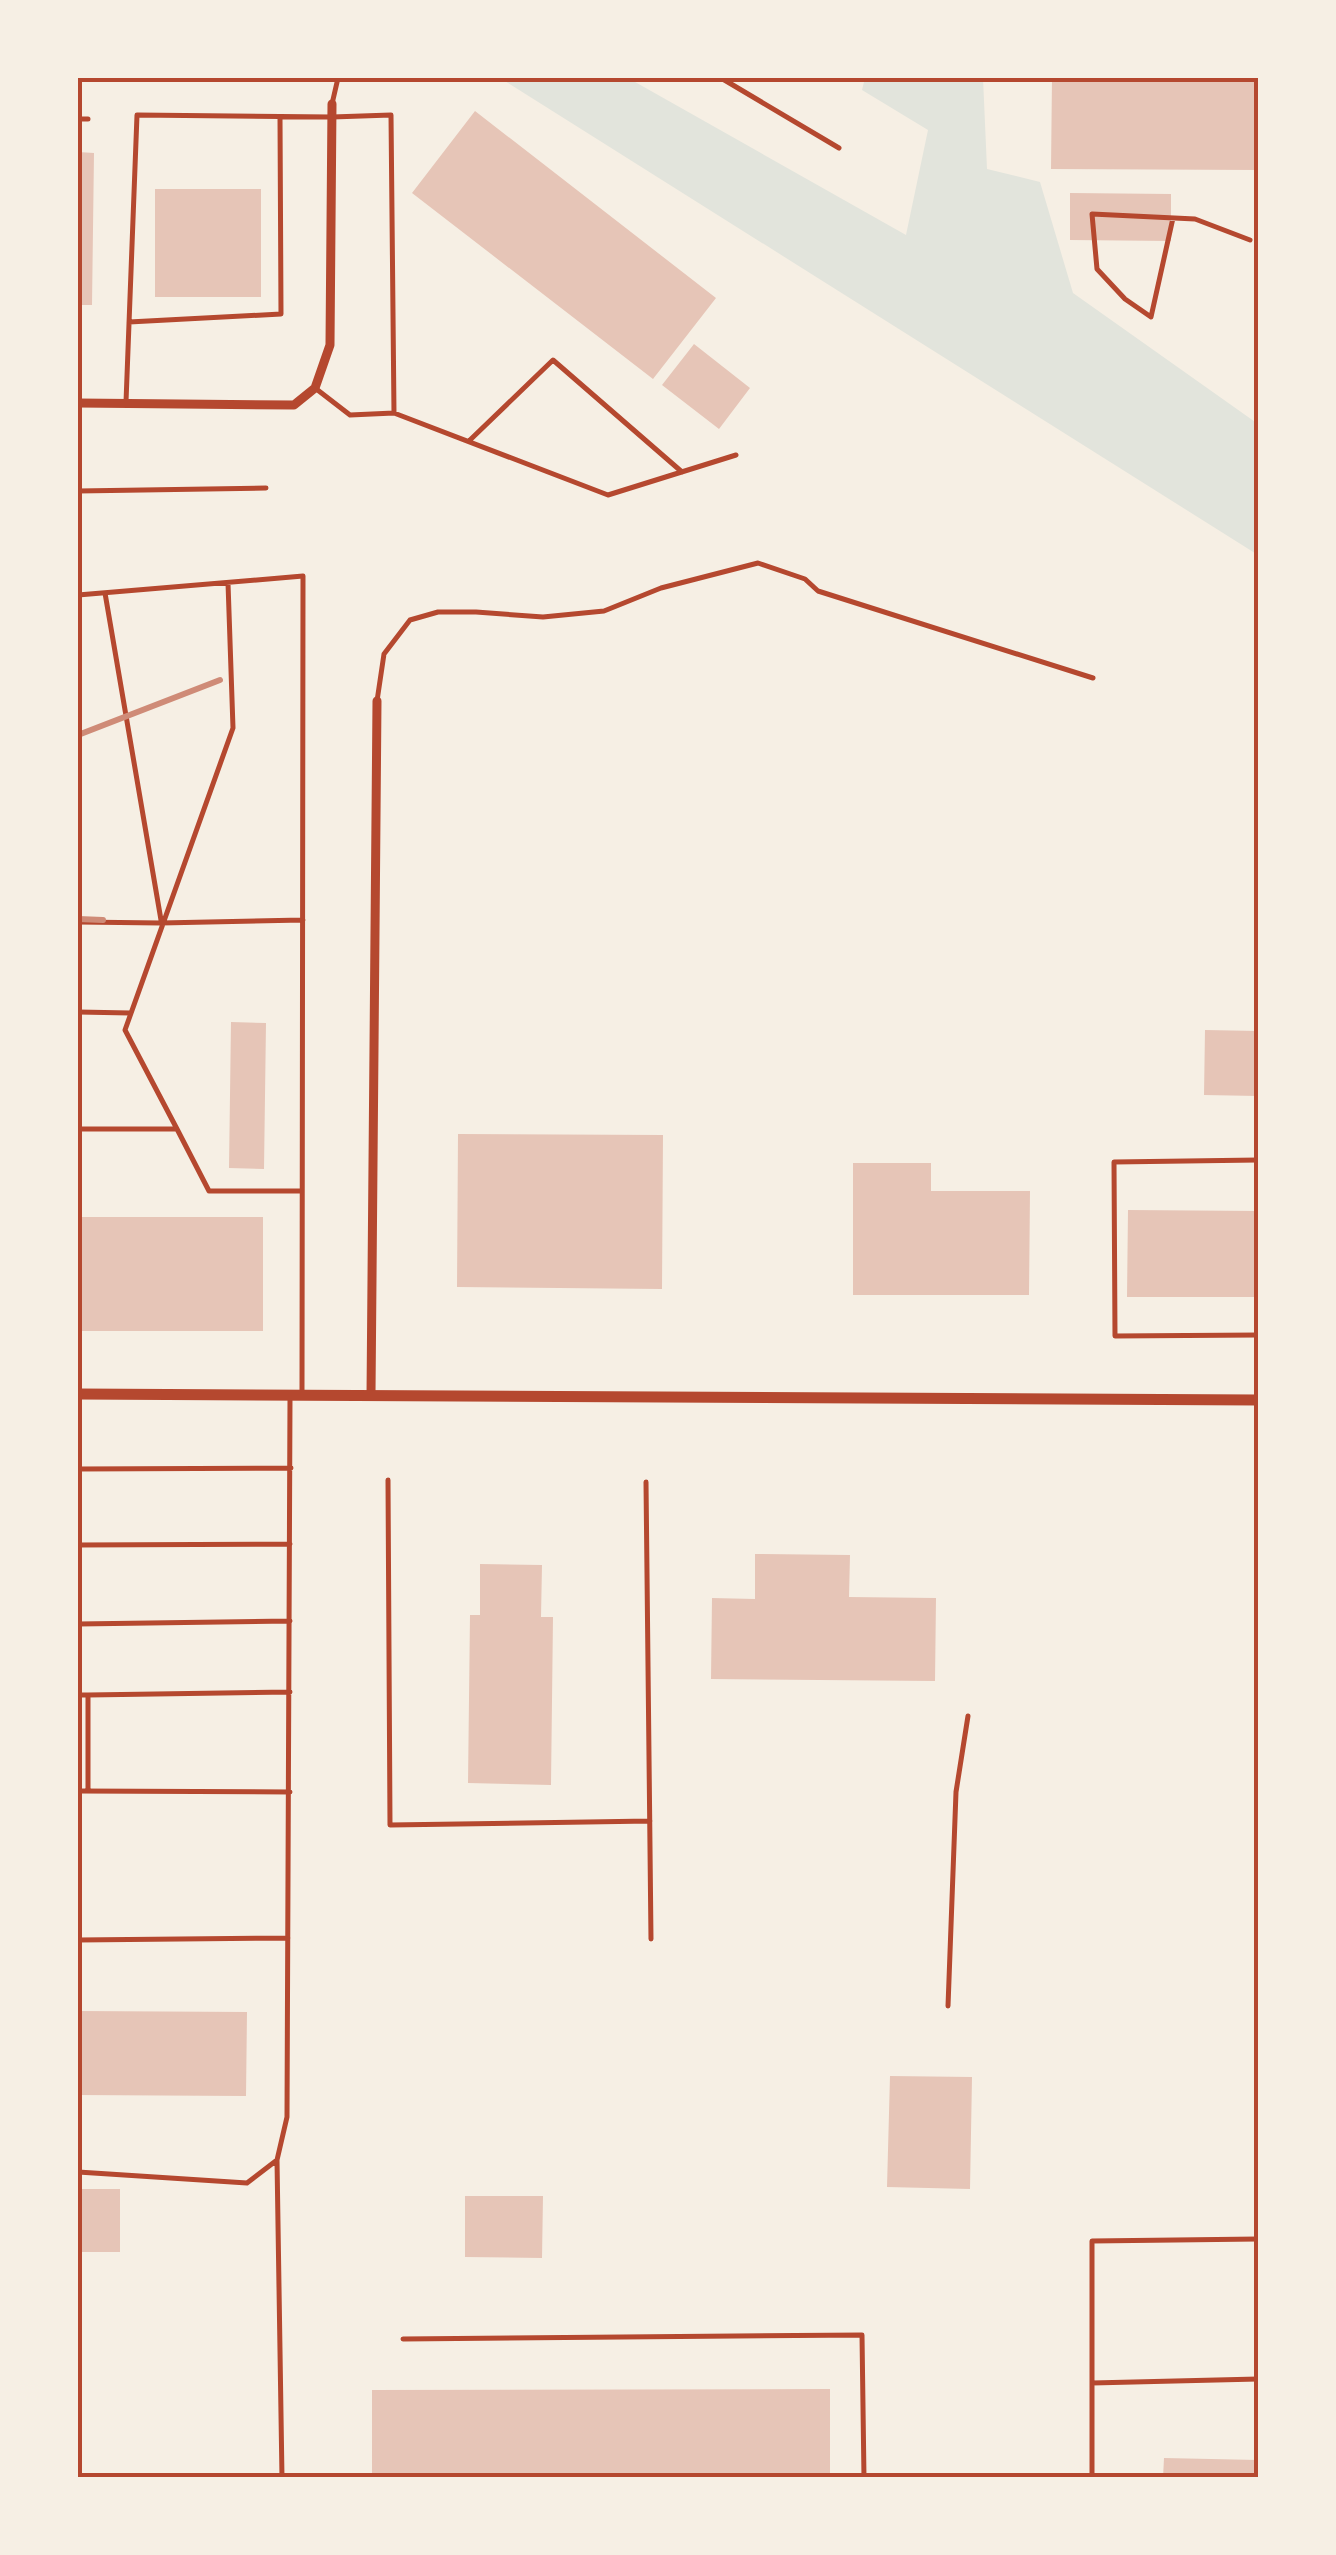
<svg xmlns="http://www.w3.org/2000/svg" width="1336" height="2555" font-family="Quicksand,sans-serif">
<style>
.green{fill:#e2e4dc}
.building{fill:#e6c5b7}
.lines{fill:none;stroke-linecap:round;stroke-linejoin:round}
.service{stroke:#b5482f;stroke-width:5}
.minor{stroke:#b5482f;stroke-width:9}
.tertiary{stroke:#b5482f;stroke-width:11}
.rail{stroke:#cf8b77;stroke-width:6}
.neatline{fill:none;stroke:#b5482f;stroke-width:4}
</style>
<rect width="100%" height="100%" fill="#f6efe4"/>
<path class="green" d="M500 78H628L906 235 928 130 862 90 865 78H983L987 169 1040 182 1073 293 1258 424V555Z"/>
<path class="building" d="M1052 78H1258V170L1051 169Z
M475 111 716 298 653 379 412 193Z
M78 152 94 153 92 305H78Z
M155 189H261V297H155Z
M1070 193 1171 194V241L1070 240Z
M694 344 750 388 719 429 662 385Z
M231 1022 266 1023 264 1169 229 1168Z
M1205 1030 1258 1031V1096L1204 1095Z
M458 1134 663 1135 662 1289 457 1287Z
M853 1163H931V1191H1030L1029 1295H853Z
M1128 1210 1258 1211V1297H1127Z
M78 1217H263V1331H78Z
M755 1554 850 1555 849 1597 936 1598 935 1681 711 1679 712 1598 755 1599Z
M480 1564 542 1565 541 1617H553L551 1785 468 1783 470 1615H480Z
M78 2011 247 2012 246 2096 78 2095Z
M890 2076 972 2077 970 2189 887 2187Z
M78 2189H120V2252H78Z
M465 2196H543L542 2258 465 2257Z
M830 2389V2478H372V2390Z
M1164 2458 1258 2460V2478H1163Z"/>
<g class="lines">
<path class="service" d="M721 78 839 148
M332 104 338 78
M78 119H88
M1173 218 1151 317 1125 299 1097 269 1092 214 1195 219 1250 240
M129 322 281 314 280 117
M126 402 137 115 332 117 391 115 394 413 350 415 315 388
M394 413 608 495 736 455
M470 440 553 360 682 472
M78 491 266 488
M105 593 161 920
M78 595 303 576 302 1392
M377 701 384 654 410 620 438 612H476L543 617 604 611 661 588 758 563 805 579 818 591 1093 678
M78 922 161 923 303 920
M78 1012 130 1013
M78 1129H177L209 1191H302
M177 1129 125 1030 233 728 228 583
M1258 1160 1114 1162 1115 1336 1258 1335
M78 1469 291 1468
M388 1480 390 1825 650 1821
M646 1482 651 1939
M78 1545 290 1544
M78 1624 290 1621
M78 1695H88V1791
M88 1695 290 1692
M78 1791 290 1792
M78 1940 288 1938
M948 2006 956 1792 968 1716
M277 2160 282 2478
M78 2172 247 2183 277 2160 287 2117 290 1398
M403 2339 862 2335 864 2478
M1092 2383 1258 2379
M1092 2478V2241L1258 2239"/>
<path class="minor" d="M78 403 294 405 315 388 330 345 332 104
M371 1395 377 701"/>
<path class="tertiary" d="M78 1394 1258 1400"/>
<path class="rail" d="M78 735 220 680
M78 919 103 920"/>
</g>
<rect width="1336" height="2555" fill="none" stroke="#f6efe4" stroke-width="160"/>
<rect x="80" y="80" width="1176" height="2395" class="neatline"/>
</svg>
